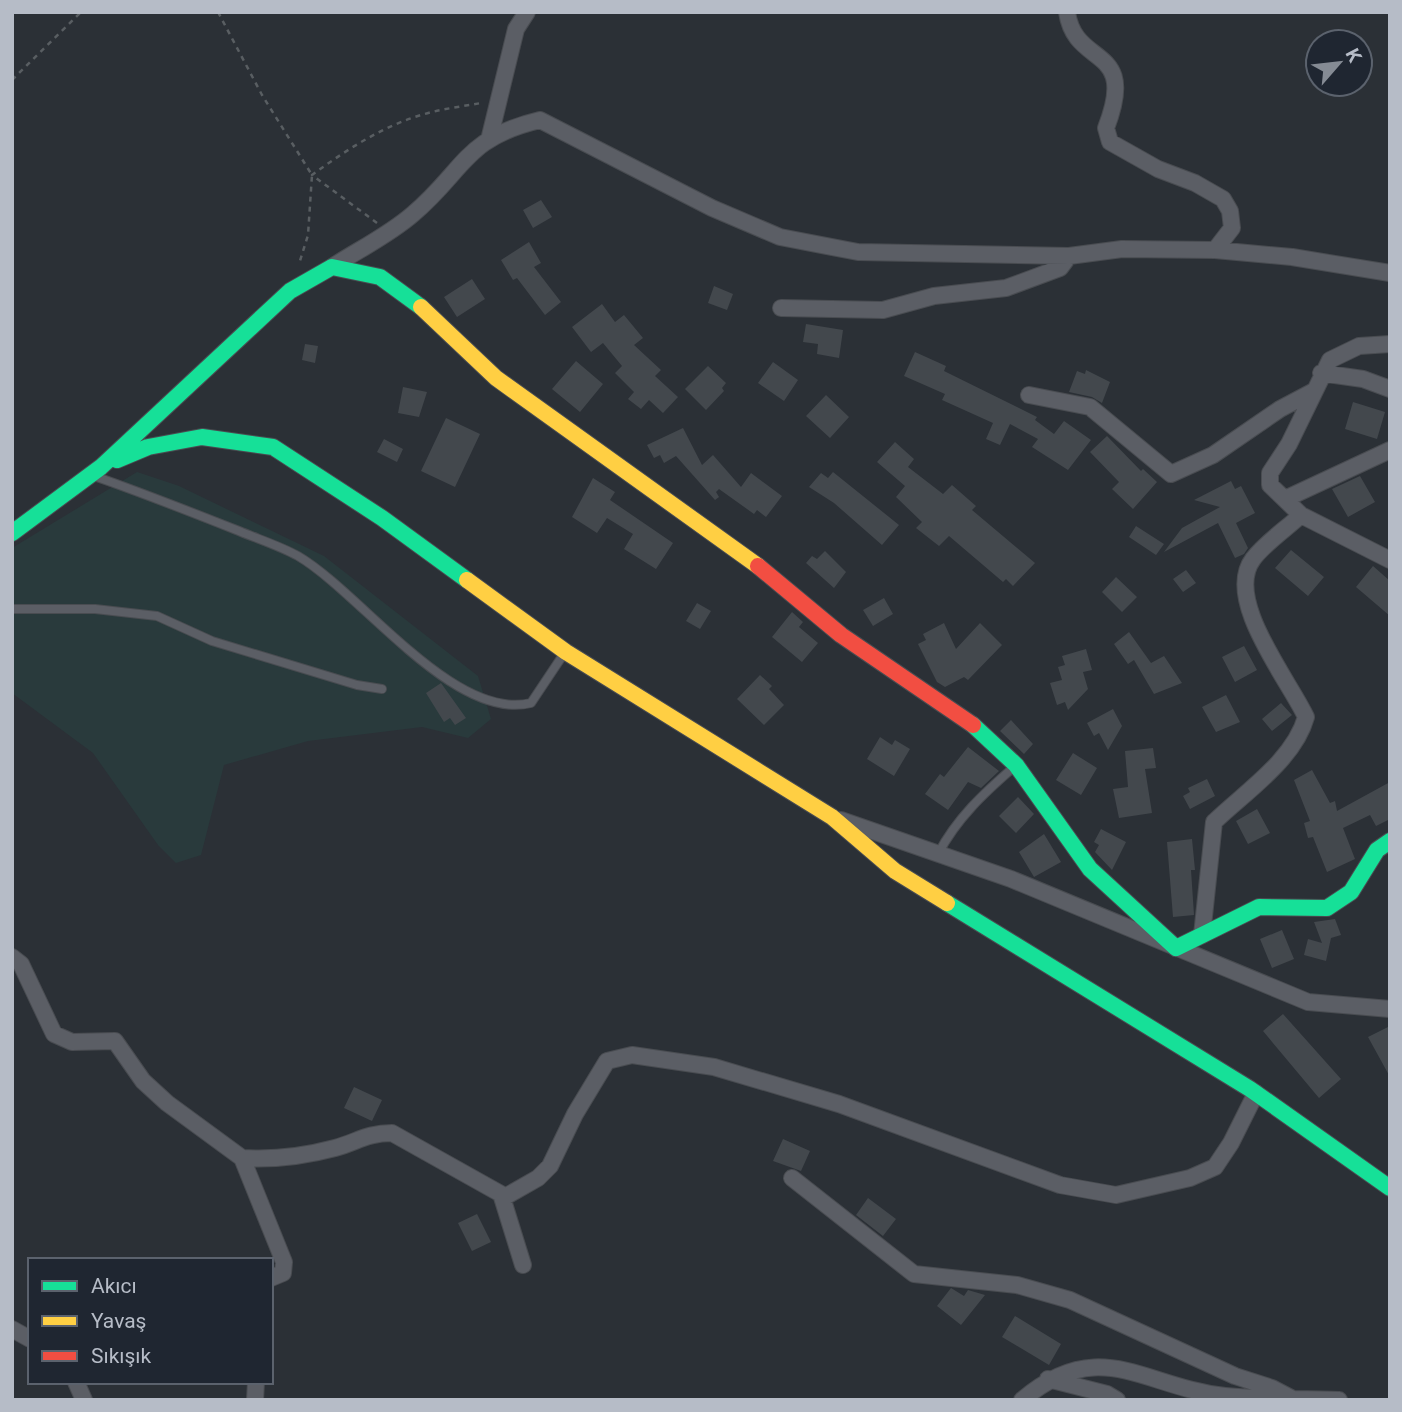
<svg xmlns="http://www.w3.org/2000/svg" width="1402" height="1412" font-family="Roboto,sans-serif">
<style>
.green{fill:#293a3c}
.building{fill:#43484d}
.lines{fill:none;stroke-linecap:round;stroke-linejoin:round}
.lane-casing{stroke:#494c51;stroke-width:10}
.street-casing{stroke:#494c51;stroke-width:18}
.fast-casing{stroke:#494c51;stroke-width:18}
.slow-casing{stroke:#494c51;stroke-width:18}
.jam-casing{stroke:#494c51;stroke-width:18}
.path{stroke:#595e62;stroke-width:2.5;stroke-dasharray:5 5;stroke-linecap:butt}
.lane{stroke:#5b5e65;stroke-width:8}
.street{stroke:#5b5e65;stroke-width:16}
.fast{stroke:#16e098;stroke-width:16}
.slow{stroke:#ffcf43;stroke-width:16}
.jam{stroke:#f24e42;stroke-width:16}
</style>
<rect width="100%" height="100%" fill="#2b3036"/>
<path class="green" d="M137 472 179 486 324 556 478 676 491 719 468 738 422 727 308 741 224 765 201 855 176 863 158 845 93 753 12 693V548Z"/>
<path class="building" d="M541 200 552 217 533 228 523 210Z
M529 242 541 263 534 267 561 302 545 315 517 278 513 280 501 260Z
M472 279 485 299 457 317 444 297Z
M714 286 733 294 727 310 708 303Z
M602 304 615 322 624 315 643 338 634 345 661 370 655 376 678 397 663 413 649 400 641 409 628 399 634 392 615 373 622 366 603 343 591 352 572 327Z
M806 324 843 330 839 358 817 354 818 344 803 342Z
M305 344 318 346 315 363 302 360Z
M915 352 946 366 944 371 1037 417 1035 420 1054 434 1064 421 1091 440 1068 470 1032 447 1038 439 1010 424 1000 445 986 439 993 423 942 400 945 394 904 376Z
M576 361 603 384 580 412 552 389Z
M773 362 798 380 784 401 758 383Z
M708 366 726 383 722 388 724 391 706 410 685 389Z
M1086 370 1110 382 1102 403 1092 397 1069 392 1077 371 1085 374Z
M403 387 427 392 419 417 398 413Z
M826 395 849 417 830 438 806 416Z
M1353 402 1385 412 1377 439 1345 429Z
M446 418 480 434 455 487 421 471Z
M683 428 702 465 713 455 741 487 751 473 782 496 766 517 757 510 754 514 719 489 716 492 719 497 715 500 676 456 664 463 660 455 654 458 647 445Z
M1107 436 1141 471 1143 469 1157 482 1133 509 1112 489 1119 482 1090 452Z
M384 439 403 449 397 462 377 452Z
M895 442 914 459 908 467 943 494 952 485 976 506 972 510 1035 563 1013 586 1006 579 1003 582 949 536 939 546 916 528 922 522 896 497 905 486 877 462Z
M833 472 899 525 882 545 834 503 809 487 821 473 828 478Z
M1360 476 1375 502 1348 517 1332 489Z
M593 478 615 492 610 500 673 543 656 569 624 549 633 534 607 518 597 533 572 517Z
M1231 481 1235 489 1241 486 1255 513 1236 523 1248 548 1244 554 1235 558 1218 523 1164 552 1182 528 1220 507 1194 500Z
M1136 526 1164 544 1156 555 1129 537Z
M1291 550 1324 577 1308 596 1275 568Z
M825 551 846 572 834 588 806 563 812 556 817 559Z
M1373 566 1390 581V616L1356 587Z
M1186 570 1196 583 1183 592 1173 579Z
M1116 577 1137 597 1122 612 1102 592Z
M884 598 893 614 873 626 863 610Z
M697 603 711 611 700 629 686 621Z
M792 612 803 622 799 627 818 643 802 662 772 637Z
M944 623 956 649 980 623 1002 645 968 680 964 677 945 687 937 682 918 644 926 640 923 634Z
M1129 632 1151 663 1164 656 1182 683 1154 694 1134 660 1128 664 1114 644Z
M1244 646 1257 670 1235 682 1222 657Z
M1086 649 1092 670 1083 672 1088 689 1068 710 1065 702 1057 705 1050 683 1062 680 1058 667 1065 665 1062 656Z
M760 675 772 686 769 689 784 705 764 725 737 699Z
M441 683 466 718 455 725 450 718 444 722 426 693Z
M1226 695 1240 722 1216 732 1202 707Z
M1281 703 1292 715 1272 731 1262 719Z
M1113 709 1122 726 1108 750 1099 733 1094 736 1087 723Z
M1011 720 1033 744 1024 754 1000 731Z
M880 737 892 745 895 740 910 749 894 776 867 759Z
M968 747 999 771 981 788 968 782 948 810 925 794 940 774 944 777Z
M1153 748 1156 768 1145 769 1152 813 1119 818 1113 789 1128 787 1125 751Z
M1073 753 1097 768 1081 795 1056 780Z
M1312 770 1330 803 1335 801 1337 811 1390 782V819L1376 826 1370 815 1343 828 1355 859 1327 872 1313 837 1308 838 1304 823 1310 821 1294 780Z
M1207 779 1215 796 1190 809 1183 796 1190 792 1188 788Z
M1018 797 1034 814 1016 833 999 816Z
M1257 809 1270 833 1248 844 1236 821Z
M1101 829 1126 842 1112 870 1095 852 1099 845 1094 842Z
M1044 834 1061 862 1034 877 1019 852Z
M1192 839 1195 870H1191L1194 915 1173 917 1167 842Z
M1335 919 1341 935 1331 938 1326 961 1304 955 1308 939 1322 943 1314 922Z
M1282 930 1294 959 1272 968 1260 939Z
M1283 1014 1341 1079 1319 1098 1263 1031Z
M1390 1026V1077L1368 1037Z
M354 1087 382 1100 372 1121 344 1108Z
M783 1139 810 1151 801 1171 773 1161Z
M868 1198 896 1219 883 1236 856 1215Z
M477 1214 491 1242 472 1251 458 1223Z
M951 1288 964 1296 968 1290 985 1295 961 1325 937 1306Z
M1015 1316 1061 1344 1049 1365 1002 1337Z"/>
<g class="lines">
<g class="lane-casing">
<path id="lane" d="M94 476C143 493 191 512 239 531 258 539 280 546 298 556 361 593 454 722 531 703L565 652
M12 609H95L157 616 212 641 357 685 382 689
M938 854C957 818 984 793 1014 767"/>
</g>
<g class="street-casing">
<path id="street" d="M1067 12C1075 69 1139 43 1106 128L1110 142 1158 169 1195 183 1223 199 1230 211 1232 228 1215 250
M490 136 516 29 527 12
M332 267C358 250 389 235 413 214 465 170 464 138 540 120L712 208 780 237 858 252 1069 256 1122 249 1215 250 1292 257 1390 273
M781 308 883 310 934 296 1006 288 1060 268 1069 256
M1390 344 1359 346 1330 360 1289 444 1270 473V485L1301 515 1390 560
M1321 373 1363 379 1390 389
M1029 395 1090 407 1171 474 1213 455 1280 409 1314 391
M1285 499 1390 450
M841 820 1011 879 1308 1002 1390 1009
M1202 935 1214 822C1245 792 1294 760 1306 717 1289 680 1223 599 1253 559 1265 543 1286 529 1301 515
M12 957 21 964 54 1034 72 1042 115 1041 143 1081 167 1103 242 1158 284 1262 283 1273 271 1278
M242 1158C273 1160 305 1156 335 1148 357 1142 367 1133 392 1133L501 1194 523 1265
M792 1178 914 1274 1017 1285 1070 1300 1235 1376 1272 1388 1291 1398
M503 1198 538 1178 550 1166 575 1114 607 1061 632 1055 714 1067 839 1104 1060 1185 1116 1195 1190 1178 1215 1167 1231 1143 1256 1093
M12 1329 30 1339
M1048 1379 1107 1394 1117 1400
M76 1382 84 1400
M255 1400 256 1382
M1022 1400C1100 1334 1143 1387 1225 1396 1263 1400 1301 1398 1339 1400"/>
</g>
<g class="fast-casing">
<path id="fast" d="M117 460 148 447 202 437 273 447 382 518 467 580
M12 533 101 467 290 291 332 267 380 277 421 307
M973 725 1016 765 1090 869 1176 948 1259 907 1327 908 1351 892 1377 850 1390 841
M947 903 1250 1089 1390 1188"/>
</g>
<g class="slow-casing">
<path id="slow" d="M421 307 496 378 758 566
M467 580 566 652 832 817 895 871 947 903"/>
</g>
<g class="jam-casing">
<path id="jam" d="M758 566 841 635 973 725"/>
</g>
<path class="path" d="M218 12 262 95 312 175 308 235 299 264
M12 80 81 12
M377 223 312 175C349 148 387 123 432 112 448 108 465 106 481 103"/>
<use href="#lane" class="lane"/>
<use href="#street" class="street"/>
<use href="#fast" class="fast"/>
<use href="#slow" class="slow"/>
<use href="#jam" class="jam"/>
</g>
<rect width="1402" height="1412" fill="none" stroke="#b6bcc7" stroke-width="28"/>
<rect x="28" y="1258" width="245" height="126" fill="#1f2631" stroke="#5b626d" stroke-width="2"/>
<rect x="42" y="1281" width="35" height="10" fill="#16e098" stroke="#5b626d" stroke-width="2"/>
<text x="91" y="1293" font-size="21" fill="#b6bcc7">Akıcı</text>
<rect x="42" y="1316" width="35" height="10" fill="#ffcf43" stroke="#5b626d" stroke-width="2"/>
<text x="91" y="1328" font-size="21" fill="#b6bcc7">Yavaş</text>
<rect x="42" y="1351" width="35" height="10" fill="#f24e42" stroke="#5b626d" stroke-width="2"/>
<text x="91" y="1363" font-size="21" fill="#b6bcc7">Sıkışık</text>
<g transform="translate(1339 63) rotate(62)"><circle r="33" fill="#1f2631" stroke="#5b626d" stroke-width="2"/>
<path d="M0-5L12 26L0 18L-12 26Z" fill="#858b94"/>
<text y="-10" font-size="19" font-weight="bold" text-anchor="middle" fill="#b6bcc7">K</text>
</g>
</svg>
